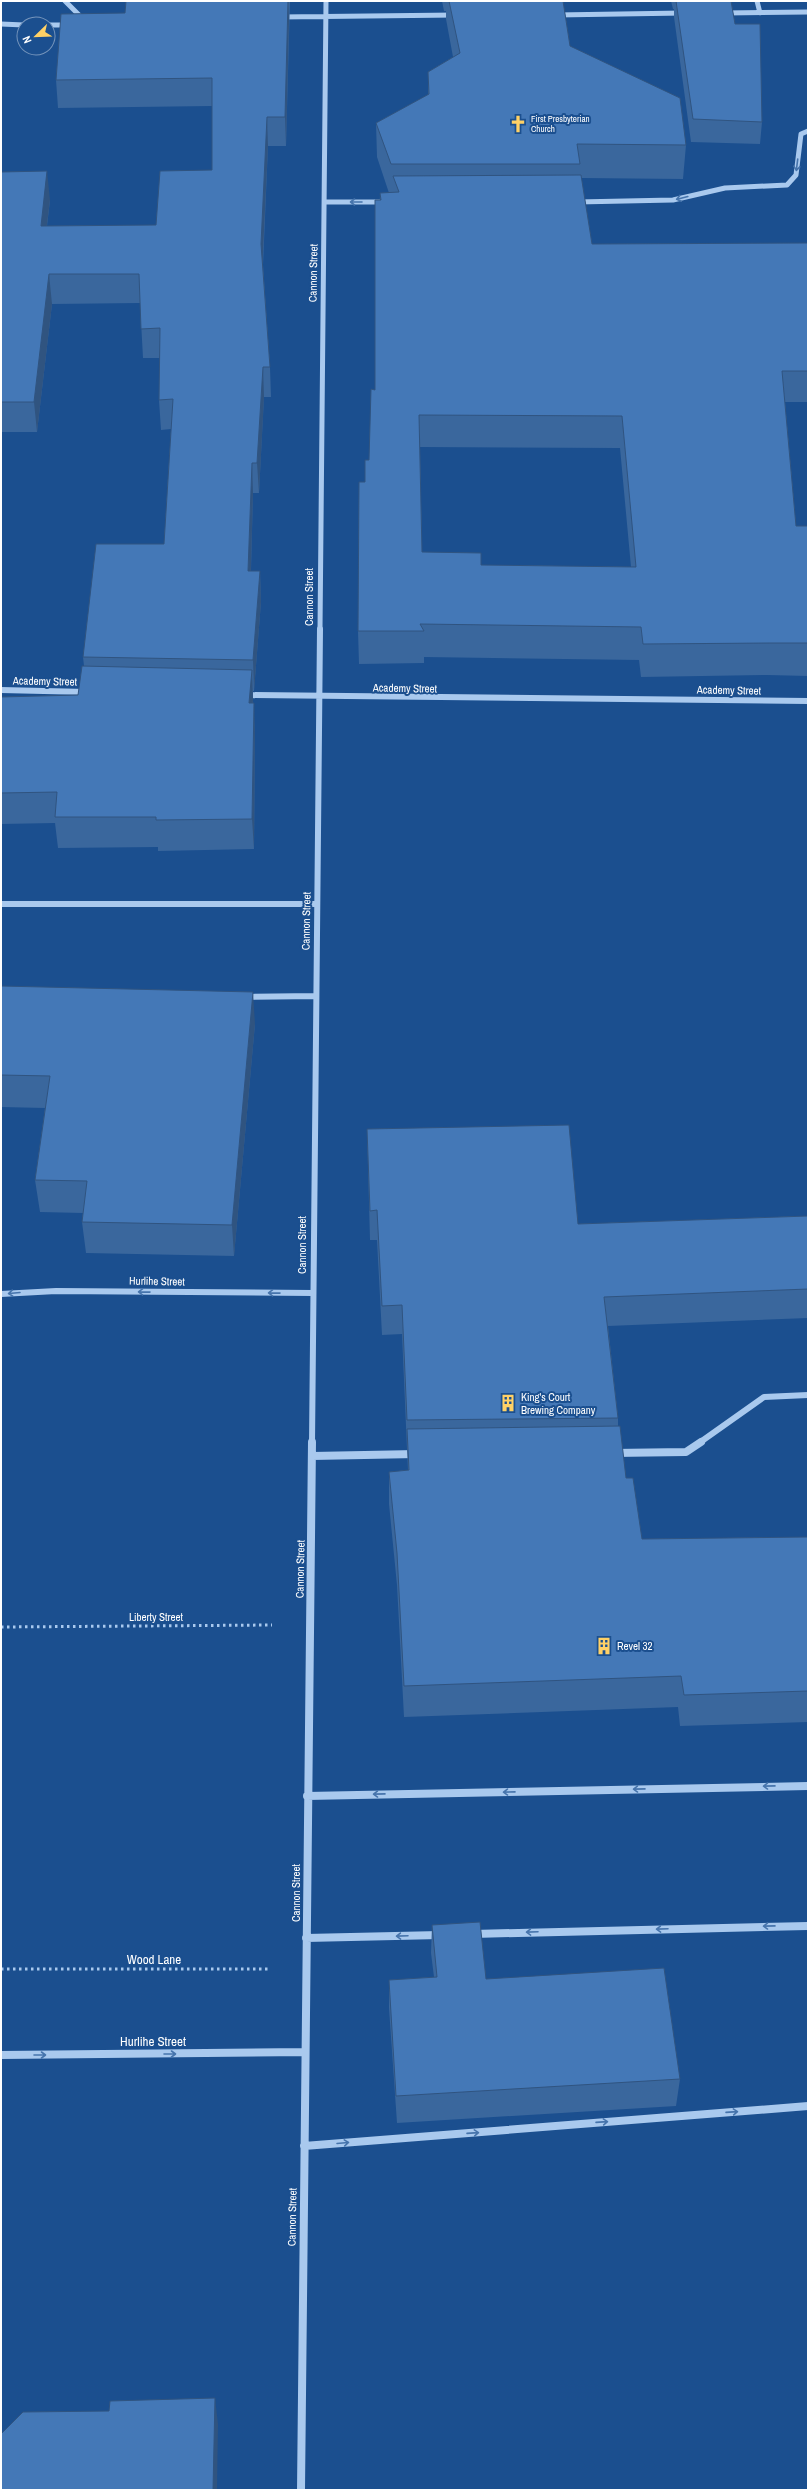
<svg xmlns="http://www.w3.org/2000/svg" width="809" height="2491" font-family="'Archivo Narrow',sans-serif">
<style>
.lines{fill:none;stroke-linecap:round;stroke-linejoin:round}
.path{stroke:#a9c9ee;stroke-width:3;stroke-dasharray:2.5 3.5;stroke-linecap:butt}
.minor-far2{stroke:#a9c9ee;stroke-width:5}
.minor-far1{stroke:#a9c9ee;stroke-width:6}
.minor{stroke:#a9c9ee;stroke-width:8}
.wall{fill:#3a679d;fill-rule:evenodd}
.shaded-wall{fill:#305480}
.building{fill:#4478b7;stroke:#305480;fill-rule:evenodd}
.oneway{stroke:#4674ac}
.labels{text-anchor:middle;stroke-width:4;stroke-linejoin:round;paint-order:stroke}
.far-poi-label{font-size:9px;fill:#fff;stroke:#1b4f8f;text-anchor:start}
.street-label{font-size:11px;fill:#fff;stroke:#1b4f8f}
.poi-label{font-size:11px;fill:#fff;stroke:#1b4f8f;text-anchor:start}
.near-street-label{font-size:13px;fill:#fff;stroke:#1b4f8f}
</style>
<rect width="100%" height="100%" fill="#1b4f8f"/>
<g class="lines">
<path class="path" d="M1 1627 272 1625
M1 1969H268"/>
<path class="minor-far2" d="M65 1 83 19
M757 1 760 13
M724 13 808 12
M556 15 684 13
M280 17 456 15
M1 24 24 25
M48 25H68
M325 202H385
M577 202 673 200 725 188 787 185 796 175 801 134 808 131
M320 630 326 1"/>
<path class="minor-far1" d="M1 690 87 692
M243 695 808 701
M1 904H317
M245 997 316 996
M1 1294 56 1291 313 1293
M312 1443 320 629
M699 1443 764 1397 808 1395"/>
<path class="minor" d="M613 1453 686 1452 701 1442
M312 1456 417 1454
M307 1796 808 1786
M473 1934 808 1926
M306 1938 440 1935
M1 2055 305 2052
M304 2146 808 2106
M301 2490 312 1442"/>
</g>
<path class="wall" d="M126 1H290L286 146H268L263 265 270 367 271 397H264L259 493H253L251 571H260L261 602 254 691H253V703L255 733 254 849 158 851V847L58 848 55 823 1 824V697L78 695 84 666 83 657 164 544 171 429 161 430 159 400 160 358H143L140 303 52 304 37 432H1V172L50 200 47 226 156 225 212 170V106L58 108 56 80 125 13Z
M442 1H563L570 46 686 145 683 179 581 178 592 244 808 243V402H785L796 526H808V676L767 675 641 677 639 660 424 657V663L359 664 358 631 365 482 369 460 375 390 380 193H389L377 157 376 123 428 95V72L453 57 446 19V11H444ZM420 447 620 448 631 567 481 565 422 552Z
M671 1H731L735 24 762 122 760 144 691 142 674 17V9H673Z
M1 986 255 1024 234 1256 86 1253 82 1222 83 1213 40 1212 35 1180 45 1108 1 1107Z
M367 1129 578 1224 808 1216V1318L608 1326 618 1418V1426L626 1478 642 1539 808 1537V1722L680 1726 678 1707 404 1717 397 1585 389 1504V1472L408 1470 407 1449 402 1334 382 1335 377 1240H370Z
M432 1925 486 1979 680 2079 676 2106 397 2123 389 2008V1980L434 1977 431 1953Z"/>
<path class="shaded-wall" d="M288 1 289 21 286 146 285 117Z
M267 117 268 146 262 273 261 244Z
M47 171 50 200 43 256 41 226Z
M49 274 52 304 37 432 34 402Z
M263 367 264 397 259 493 257 463Z
M252 463 253 493 250 601 248 571Z
M260 571 261 602 254 691 253 660Z
M252 670 253 700 250 733 249 703Z
M254 703 255 733 254 849 252 819Z
M253 992 255 1024 234 1256 232 1225Z
M215 2398 218 2424 217 2490H213Z"/>
<path class="building" d="M126 1H288L285 117H267L261 244 270 367H263L257 463H252L248 571H260L253 660 83 657 96 544H164L173 399 159 400 160 328 141 329 139 274H49L34 402H1V172L47 171 41 226 156 225 160 171 212 170V78L56 80 61 14 125 13Z
M449 1H563L570 46 680 98 686 145 577 144 580 164H391L376 123 429 94 428 72 460 53Z
M676 1H731L735 24H760L762 122 693 119Z
M581 175 592 244 808 243V371H782L796 526H808V643H770L643 644 641 627 420 624 424 631H358L359 482H365V460H369L371 389 375 390V200H381L380 193 399 192 393 176ZM419 415 622 416 636 567 481 565V553L422 552Z
M82 666 252 670 249 703H254L252 819 156 820V817H55L57 792 1 793V697L78 695Z
M1 986 253 992 232 1225 82 1222 87 1181 35 1180 50 1076 1 1075Z
M569 1125 578 1224 808 1216V1289L604 1297 618 1418 407 1420 402 1305 382 1306 377 1210 370 1211 367 1129Z
M620 1426 626 1478H633L642 1539 808 1537V1691L684 1695 681 1676 404 1686 397 1553 389 1472 409 1470 407 1429Z
M480 1922 486 1979 664 1968 680 2079 396 2096 389 1980 437 1977 432 1925Z
M215 2398 213 2490H1V2434L23 2412 109 2411 110 2401Z"/>
<defs><path id="oneway-shaft" d="M-6 0H5M1.5-3L5.5 0L1.5 3" fill="none" stroke-width="1.6" stroke-linecap="round" stroke-linejoin="round"/></defs>
<g class="oneway">
<use href="#oneway-shaft" transform="translate(797 165) rotate(97)"/>
<use href="#oneway-shaft" transform="translate(682 198) rotate(166)"/>
<use href="#oneway-shaft" transform="translate(356 202) rotate(-180)"/>
<use href="#oneway-shaft" transform="translate(144 1292) rotate(-179)"/>
<use href="#oneway-shaft" transform="translate(14 1293) rotate(175)"/>
<use href="#oneway-shaft" transform="translate(274 1293) rotate(-179)"/>
<use href="#oneway-shaft" transform="translate(769 1786) rotate(179)"/>
<use href="#oneway-shaft" transform="translate(639 1789) rotate(179)"/>
<use href="#oneway-shaft" transform="translate(509 1792) rotate(179)"/>
<use href="#oneway-shaft" transform="translate(379 1794) rotate(179)"/>
<use href="#oneway-shaft" transform="translate(769 1926) rotate(179)"/>
<use href="#oneway-shaft" transform="translate(662 1929) rotate(178)"/>
<use href="#oneway-shaft" transform="translate(532 1932) rotate(178)"/>
<use href="#oneway-shaft" transform="translate(402 1936) rotate(178)"/>
<use href="#oneway-shaft" transform="translate(170 2054)"/>
<use href="#oneway-shaft" transform="translate(40 2055)"/>
<use href="#oneway-shaft" transform="translate(732 2112) rotate(-4)"/>
<use href="#oneway-shaft" transform="translate(602 2122) rotate(-4)"/>
<use href="#oneway-shaft" transform="translate(473 2133) rotate(-4)"/>
<use href="#oneway-shaft" transform="translate(343 2143) rotate(-5)"/>
</g>
<defs>
<g id="church-bare" transform="scale(1.38)"><path d="M-1.2-6h2.4v3.5h3.3v2.4h-3.3V6h-2.4V-.1h-3.3v-2.4h3.3Z" fill="#ffd166" stroke="#1b4f8f" stroke-width="2.5" paint-order="stroke"/></g>
<g id="building-bare" transform="scale(1.38)"><path d="M-4-6H4V6H1V3H-1V6H-4ZM-2.5-4.3h1.7v1.8h-1.7ZM.8-4.3h1.7v1.8H.8ZM-2.5-1h1.7V.8h-1.7ZM.8-1h1.7V.8H.8Z" fill="#ffd166" stroke="#1b4f8f" stroke-width="2.5" paint-order="stroke"/></g>
</defs>
<g fill-rule="evenodd">
<use href="#church-bare" x="518" y="124"/>
<use href="#building-bare" x="508" y="1403"/>
<use href="#building-bare" x="604" y="1646"/>
</g>
<g class="labels">
<g class="far-poi-label">
<text x="531" y="122">First Presbyterian<tspan x="531" dy="10">Church</tspan></text>
</g>
<g class="street-label">
<text transform="translate(313 273) rotate(-89)" y="4">Cannon Street</text>
<text transform="translate(309 597) rotate(-90)" y="4">Cannon Street</text>
<text transform="translate(45 681) rotate(1)" y="4">Academy Street</text>
<text transform="translate(405 688) rotate(1)" y="4">Academy Street</text>
<text transform="translate(729 690) rotate(1)" y="4">Academy Street</text>
<text transform="translate(306 921) rotate(-89)" y="4">Cannon Street</text>
<text transform="translate(302 1245) rotate(-90)" y="4">Cannon Street</text>
<text transform="translate(157 1281) rotate(1)" y="4">Hurlihe Street</text>
<text transform="translate(300 1569) rotate(-89)" y="4">Cannon Street</text>
<text x="156" y="1621">Liberty Street</text>
<text transform="translate(296 1893) rotate(-90)" y="4">Cannon Street</text>
<text transform="translate(292 2217) rotate(-89)" y="4">Cannon Street</text>
</g>
<g class="poi-label">
<text x="521" y="1401">King's Court<tspan x="521" dy="13">Brewing Company</tspan></text>
<text x="617" y="1650">Revel 32</text>
</g>
<g class="near-street-label">
<text x="154" y="1964">Wood Lane</text>
<text x="153" y="2046">Hurlihe Street</text>
</g>
</g>
<rect width="809" height="2491" fill="none" stroke="#ffffff" stroke-width="4"/>
<g transform="translate(36 36) rotate(247)"><circle r="19" fill="#1b4f8f" stroke="#7695bc"/>
<path d="M0-3L7 15L0 10L-7 15Z" fill="#ffd166"/>
<text y="-6" font-size="11" font-weight="bold" text-anchor="middle" fill="#ffffff">N</text>
</g>
</svg>
